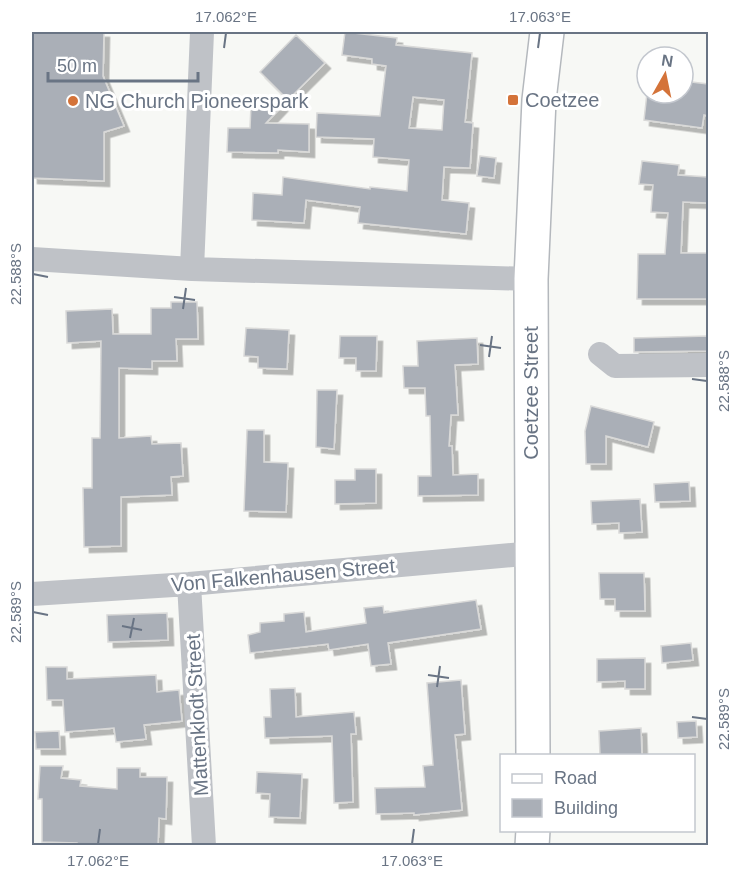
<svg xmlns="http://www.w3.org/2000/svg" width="740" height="877" font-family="Arial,sans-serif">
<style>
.building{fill:#aaafb7;stroke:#d9d9d8;stroke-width:1.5;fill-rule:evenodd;filter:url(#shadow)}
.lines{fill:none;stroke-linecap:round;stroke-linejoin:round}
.secondary-casing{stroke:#b4b8bd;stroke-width:36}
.street{stroke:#bfc2c7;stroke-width:24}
.secondary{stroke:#fff;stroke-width:33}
.ticks{fill:none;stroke:#697484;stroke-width:2}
.poi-dot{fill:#d47339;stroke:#fff;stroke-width:2}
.labels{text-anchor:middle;stroke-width:6;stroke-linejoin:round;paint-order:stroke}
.poi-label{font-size:20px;fill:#697484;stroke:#fff;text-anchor:start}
.street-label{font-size:20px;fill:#697484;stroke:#fff}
.neatline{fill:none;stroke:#697484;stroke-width:2}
.ticks-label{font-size:15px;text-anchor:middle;fill:#697484}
</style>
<defs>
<filter id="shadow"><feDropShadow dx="5.5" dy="5.5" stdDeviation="0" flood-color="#0004"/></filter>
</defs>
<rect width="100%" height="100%" fill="#f7f8f5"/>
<path class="building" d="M32 32H104L103 76 124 126 104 132V181L32 178Z
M345 32 397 38 396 45 472 53 465 122 473 123 470 168 444 167 442 200 469 203 466 234 358 223 360 207 306 200 304 223 252 220 253 193 282 195 283 177 370 189V187L407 191 409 160 373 157 374 139 316 137 317 113 380 116 386 66 372 64V59L342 55ZM413 97 444 100 442 130 409 128Z
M296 35 325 63 288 100 260 72Z
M683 81 708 84V116L704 115 702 128 644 120 647 93H683Z
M251 105 282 106 266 123 309 124V152L278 150V153L227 152 228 128H250Z
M480 156 496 158 494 178 477 176Z
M642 161 679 165 678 175 708 177V203L683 202 681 253H708V299H637L638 254H665L668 213 651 212 653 185 639 184Z
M171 302H197L198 339H176L177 361H152V369L119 368V438L151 436 152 444 181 443 183 476 171 477 172 495 121 497V546L84 547 83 488H92V438H100L101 341 67 343 66 311 112 309 113 334H151V308H171Z
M246 328 289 330 287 369 258 368V357L244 356Z
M340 336H377L376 371H356V358H339Z
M708 336V351L634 352V338Z
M477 338 478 364 455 365 458 415H451L449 446H452L453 475 478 474V495L418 496V476H431L430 416H426L425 388H404L403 366H418L417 341Z
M317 390H337L334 449 316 447Z
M591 406 654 422 648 447 606 436V464H586L585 431Z
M247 430H264V462L288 463 286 512 244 511Z
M355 469H376V503L335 504V480H355Z
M689 482 690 501 655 502 654 484Z
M640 499 642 532 619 533V523L592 524 591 501Z
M599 573H644L645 611H615V599H600Z
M476 600 481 629 388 643 391 664 371 666 368 644 329 650 328 644 250 653 248 635 260 632V623L284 621V614L304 612 306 632 366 623 364 608 383 606 384 613Z
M167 613 168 640 108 642 107 615Z
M691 643 693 660 662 663 661 646Z
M645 658V689H625V681L597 682V659Z
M46 667H67V679L156 675 157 692 179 690 182 721 144 725 146 739 116 742 114 728 65 732 63 700H47Z
M461 680 465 734 455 735 462 810 414 815V813L376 814 375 788 425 787 423 766 433 765 427 683Z
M295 688 296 717 354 712 356 734H351L353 802 334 803 332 736 265 738 264 717H271L270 689Z
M696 721 697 737 678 738 677 722Z
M641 728 642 756H600L599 731Z
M59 731 60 749H36L35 732Z
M40 766H63L61 778 81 780 80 786 117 789V768H140V777H167L166 819 159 818 158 846H77V843L42 842V799H38Z
M257 772 302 774 300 818 269 817 270 794 256 793Z"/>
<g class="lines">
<g class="secondary-casing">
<path id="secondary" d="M533 756 531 279 539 100 547 32
M532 846 533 830"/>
</g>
<path class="street" d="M32 259 192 269 531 279
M192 269 202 32
M600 354 615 366 708 365
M189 584 204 846
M32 594 189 584 534 553"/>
<use href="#secondary" class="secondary"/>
</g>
<path class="ticks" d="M224 48 226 33M538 48 540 33M33 274 48 277M174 297 195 300M183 309 186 288M480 345 501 348M489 357 492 336M692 379 707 381M33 612 48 615M122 626 142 630M130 638 134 618M428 675 449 678M437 687 440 666M692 717 707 719M98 844 100 829M412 844 414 829"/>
<g class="poi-dot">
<rect x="507" y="94" width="12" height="12" rx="3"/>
<circle cx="73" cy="101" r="6"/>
</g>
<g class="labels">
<g class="poi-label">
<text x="525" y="107">Coetzee</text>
<text x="85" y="108">NG Church Pioneerspark</text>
</g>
<g class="street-label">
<text transform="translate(531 393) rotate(-90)" y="7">Coetzee Street</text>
<text transform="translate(283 575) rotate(-5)" y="7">Von Falkenhausen Street</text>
<text transform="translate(197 715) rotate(-93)" y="7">Mattenklodt Street</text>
</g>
</g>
<rect width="740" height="877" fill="none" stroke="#ffffff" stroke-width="66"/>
<rect x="500" y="754" width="195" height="78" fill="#ffffff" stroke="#c3c7ce" stroke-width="1.5"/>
<rect x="512" y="774" width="30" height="9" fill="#ffffff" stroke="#c3c7ce" stroke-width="1.5"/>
<text x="554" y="784" font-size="18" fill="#697484">Road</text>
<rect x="512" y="799" width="30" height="18" fill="#aaafb7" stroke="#c3c7ce" stroke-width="1.5"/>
<text x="554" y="814" font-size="18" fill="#697484">Building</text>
<g transform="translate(665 75) rotate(9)"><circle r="28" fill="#ffffff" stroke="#c3c7ce" stroke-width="1.5"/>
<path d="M0-4.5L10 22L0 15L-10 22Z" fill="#d47339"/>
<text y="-9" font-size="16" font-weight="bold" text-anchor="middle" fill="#697484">N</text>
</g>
<path d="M48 72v9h150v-9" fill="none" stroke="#697484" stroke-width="3"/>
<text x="57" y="72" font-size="18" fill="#697484" stroke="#ffffff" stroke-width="4.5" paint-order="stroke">50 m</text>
<rect x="33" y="33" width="674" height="811" class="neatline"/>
<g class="ticks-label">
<text x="226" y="22">17.062°E</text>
<text x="540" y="22">17.063°E</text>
<text transform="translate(16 274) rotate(-90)" y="5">22.588°S</text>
<text transform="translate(724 381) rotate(-90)" y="5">22.588°S</text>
<text transform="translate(16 612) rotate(-90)" y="5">22.589°S</text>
<text transform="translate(724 719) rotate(-90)" y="5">22.589°S</text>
<text x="98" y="866">17.062°E</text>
<text x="412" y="866">17.063°E</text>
</g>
</svg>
